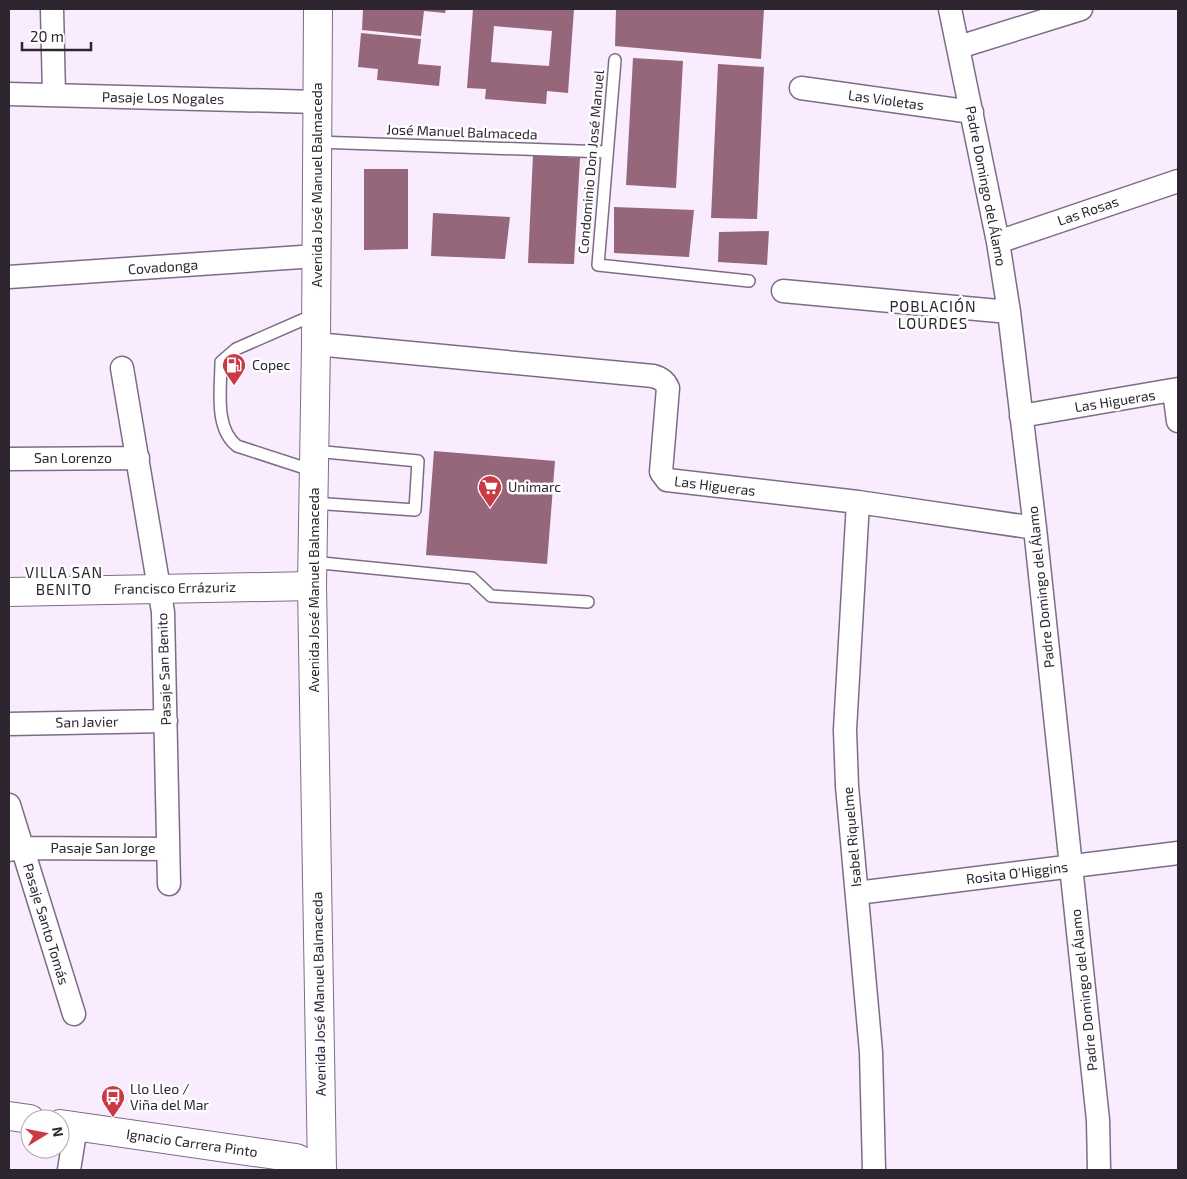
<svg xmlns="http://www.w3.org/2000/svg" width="1187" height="1179" font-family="'Exo 2',sans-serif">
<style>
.building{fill:#96667b;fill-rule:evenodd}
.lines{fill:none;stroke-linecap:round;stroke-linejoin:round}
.service-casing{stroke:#7e6c86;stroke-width:14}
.minor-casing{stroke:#7e6c86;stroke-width:25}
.tertiary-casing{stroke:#7e6c86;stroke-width:30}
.secondary-casing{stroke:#7e6c86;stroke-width:30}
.service{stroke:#fff;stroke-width:11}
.minor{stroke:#fff;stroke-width:22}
.tertiary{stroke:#fff;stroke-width:28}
.secondary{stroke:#fff;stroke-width:28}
.labels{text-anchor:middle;stroke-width:5;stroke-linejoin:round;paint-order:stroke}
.street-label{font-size:14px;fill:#2d2631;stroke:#fefefe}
.poi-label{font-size:14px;fill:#2d2631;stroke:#fefefe;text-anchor:start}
.neighbourhood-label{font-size:15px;letter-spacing:1px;fill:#2d2631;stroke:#fefefe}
</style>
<rect width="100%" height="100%" fill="#f8ecfe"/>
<path class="building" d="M363 9H446L445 13 424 11 421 36 362 30Z
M473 9H574L568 93 547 91 546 104 485 99 486 89 467 88ZM494 26 552 31 549 66 491 62Z
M616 9H764L761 59 615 46Z
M361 33 421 39 418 64 441 66 439 86 377 80 378 69 358 67Z
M633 58 683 61 676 188 626 185Z
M718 64 764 67 757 219 711 218Z
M533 155 580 158 574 264 528 263Z
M364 169H408V249L364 250Z
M614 207 694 210 689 257 614 253Z
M433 213 510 217 505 259 431 256Z
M769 231 767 265 718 262 719 232Z
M434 451 555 461 547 564 426 555Z"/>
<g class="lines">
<g class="service-casing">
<path id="service" d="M615 60 598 265 749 281
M317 142 607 152
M314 471 237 446C214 428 221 389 221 362L236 349 316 314
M313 503 415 510 418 461 315 451
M312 562 472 578 491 596 588 602"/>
</g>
<g class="minor-casing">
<path id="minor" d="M52 9 54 95
M950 9 998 242 1009 312 1035 528 1098 1120 1099 1170
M959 47 1081 9
M801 88 972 112
M9 94 317 102
M998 242 1178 181
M9 277 316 256
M783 291 1009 312
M316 344 653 376C661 378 665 381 668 388L661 472 667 480 858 502 1035 528
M122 368 163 612 169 884
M1174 391 1178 421
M1021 416 1178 389
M9 459 138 458
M858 502 845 730 847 786 871 1052 874 1170
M9 724 166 721
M9 805 74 1014
M9 850 22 848 168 849
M857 893 1178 853
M69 1170 76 1126"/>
</g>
<g class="tertiary-casing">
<path id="tertiary" d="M9 592 312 586
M9 1116 30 1119
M60 1124 296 1158 320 1170"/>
</g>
<g class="secondary-casing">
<path id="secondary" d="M318 9 316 344 312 586 322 1170"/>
</g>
<use href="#service" class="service"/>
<use href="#minor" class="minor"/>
<use href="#tertiary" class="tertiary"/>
<use href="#secondary" class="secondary"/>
</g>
<defs>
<g id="fuel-pin" transform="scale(1.25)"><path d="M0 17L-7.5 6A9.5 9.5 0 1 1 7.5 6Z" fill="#ca3a45" stroke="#fefefe"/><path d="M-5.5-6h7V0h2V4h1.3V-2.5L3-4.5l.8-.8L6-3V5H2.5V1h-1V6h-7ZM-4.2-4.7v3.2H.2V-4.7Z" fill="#fff"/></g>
<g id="supermarket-pin" transform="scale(1.25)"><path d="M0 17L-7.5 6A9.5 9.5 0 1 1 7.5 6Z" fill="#ca3a45" stroke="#fefefe"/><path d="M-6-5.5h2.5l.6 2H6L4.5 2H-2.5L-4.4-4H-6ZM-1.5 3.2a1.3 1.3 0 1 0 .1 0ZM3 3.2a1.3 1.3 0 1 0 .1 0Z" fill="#fff"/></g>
<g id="bus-pin" transform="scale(1.25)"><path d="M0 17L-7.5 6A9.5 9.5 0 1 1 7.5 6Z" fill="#ca3a45" stroke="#fefefe"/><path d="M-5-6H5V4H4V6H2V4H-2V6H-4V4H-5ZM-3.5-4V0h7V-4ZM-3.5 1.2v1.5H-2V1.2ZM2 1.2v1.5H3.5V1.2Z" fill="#fff"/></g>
</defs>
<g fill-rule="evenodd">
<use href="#fuel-pin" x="234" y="365"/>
<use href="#supermarket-pin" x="490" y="487"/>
<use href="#bus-pin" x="113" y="1097"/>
</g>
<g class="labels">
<g class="street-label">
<text transform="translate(163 98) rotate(1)" y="5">Pasaje Los Nogales</text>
<text transform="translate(886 100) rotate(8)" y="5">Las Violetas</text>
<text transform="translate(462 132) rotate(2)" y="5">José Manuel Balmaceda</text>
<text transform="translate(591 162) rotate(-85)" y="5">Condominio Don José Manuel</text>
<text transform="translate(317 185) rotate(-90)" y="5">Avenida José Manuel Balmaceda</text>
<text transform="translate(986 186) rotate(79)" y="5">Padre Domingo del Álamo</text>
<text transform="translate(1088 211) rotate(-19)" y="5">Las Rosas</text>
<text transform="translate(163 267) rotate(-4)" y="5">Covadonga</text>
<text transform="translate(1115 401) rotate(-9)" y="5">Las Higueras</text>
<text x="73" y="463">San Lorenzo</text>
<text transform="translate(715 486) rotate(7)" y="5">Las Higueras</text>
<text transform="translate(1041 587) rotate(-96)" y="5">Padre Domingo del Álamo</text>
<text transform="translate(175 588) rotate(-1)" y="5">Francisco Errázuriz</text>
<text transform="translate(314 590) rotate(-90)" y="5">Avenida José Manuel Balmaceda</text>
<text transform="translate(164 669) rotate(-92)" y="5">Pasaje San Benito</text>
<text transform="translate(87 722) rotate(-1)" y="5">San Javier</text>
<text transform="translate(852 837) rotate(-95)" y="5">Isabel Riquelme</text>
<text x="103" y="853">Pasaje San Jorge</text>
<text transform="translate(1017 873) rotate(-7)" y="5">Rosita O'Higgins</text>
<text transform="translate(46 924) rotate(73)" y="5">Pasaje Santo Tomás</text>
<text transform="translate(1084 990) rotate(-96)" y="5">Padre Domingo del Álamo</text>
<text transform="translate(319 994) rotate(-91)" y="5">Avenida José Manuel Balmaceda</text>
<text transform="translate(192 1143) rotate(8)" y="5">Ignacio Carrera Pinto</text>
</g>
<g class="poi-label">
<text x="252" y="370">Copec</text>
<text x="508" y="492">Unimarc</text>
<text x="130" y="1094">Llo Lleo /<tspan x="130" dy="16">Viña del Mar</tspan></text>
</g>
<g class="neighbourhood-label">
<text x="933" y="312">POBLACIÓN<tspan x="933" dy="17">LOURDES</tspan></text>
<text x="64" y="578">VILLA SAN<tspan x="64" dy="17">BENITO</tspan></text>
</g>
</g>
<rect width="1187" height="1179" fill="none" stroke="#2d2631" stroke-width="20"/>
<g transform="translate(45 1134) rotate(80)"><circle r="24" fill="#fefefe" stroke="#aaa8ac"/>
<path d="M0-4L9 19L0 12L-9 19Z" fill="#ca3a45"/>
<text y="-8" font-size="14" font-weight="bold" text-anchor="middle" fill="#2d2631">N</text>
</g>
<path d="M22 42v8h69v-8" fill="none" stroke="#2d2631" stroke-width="2.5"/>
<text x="30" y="42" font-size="15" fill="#2d2631" stroke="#fefefe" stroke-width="4" paint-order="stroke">20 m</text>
</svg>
